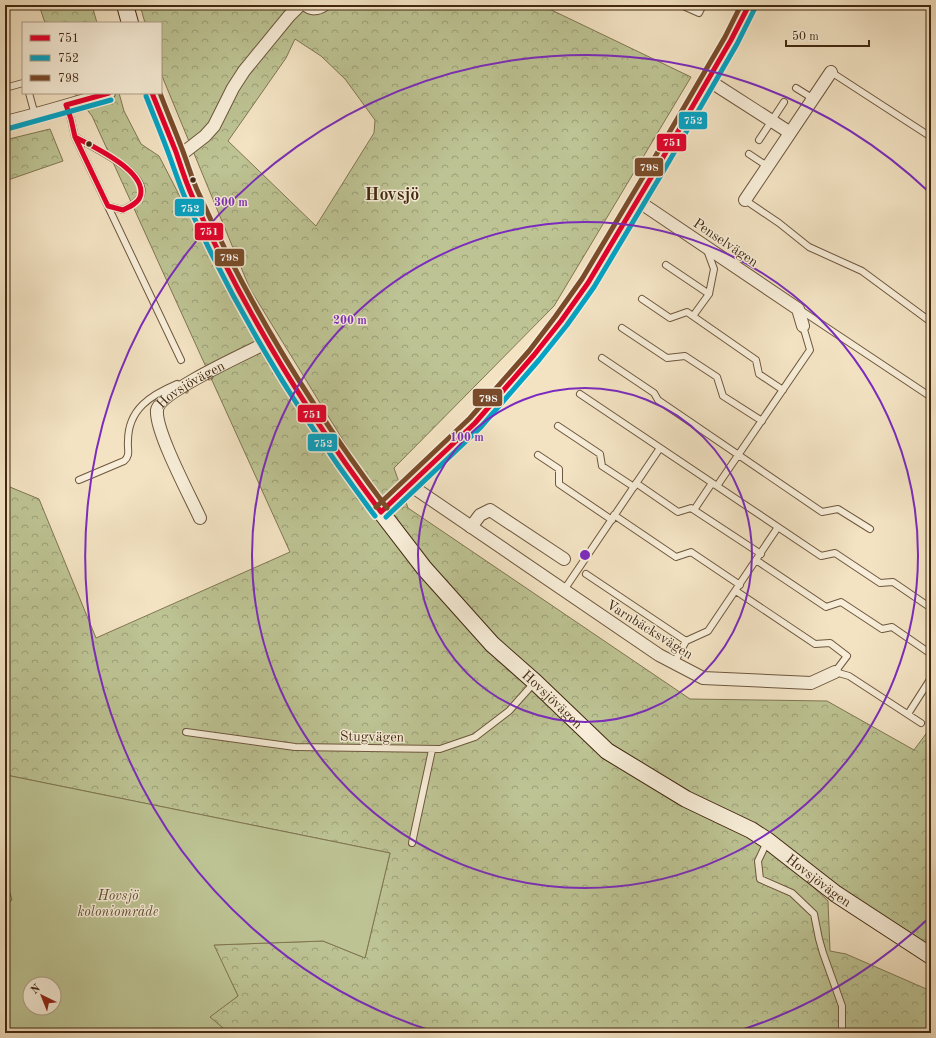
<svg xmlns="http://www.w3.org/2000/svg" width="936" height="1038" font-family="'Old Standard TT',serif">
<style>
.forest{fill:url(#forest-crowns);stroke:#807652;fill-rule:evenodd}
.garden{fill:#bdc393;stroke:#807652;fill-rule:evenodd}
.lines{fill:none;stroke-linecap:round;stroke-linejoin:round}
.lane-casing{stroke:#6e573e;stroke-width:8}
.street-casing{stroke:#6e573e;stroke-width:14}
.secondary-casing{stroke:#422811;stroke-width:18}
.lane{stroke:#f7edd8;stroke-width:6}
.street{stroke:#f7edd8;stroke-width:12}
.secondary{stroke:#f7edd8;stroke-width:16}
.bus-1-casing{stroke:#f7edd8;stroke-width:8}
.bus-2-casing{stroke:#f7edd8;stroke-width:8}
.bus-3-casing{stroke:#f7edd8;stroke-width:8}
.bus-1{stroke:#e4002b;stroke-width:5}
.bus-2{stroke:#03a3c5;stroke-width:5}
.bus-3{stroke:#7a4b2a;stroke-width:5}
.ring{fill:none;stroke:#7b2cbf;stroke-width:2}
.bus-dot{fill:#422811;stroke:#f7edd8;stroke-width:1.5}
.labels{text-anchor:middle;stroke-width:3;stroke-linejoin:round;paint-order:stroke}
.street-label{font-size:14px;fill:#422811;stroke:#f7edd8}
.park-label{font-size:14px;font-style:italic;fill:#614f32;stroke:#f7edd8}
.district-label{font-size:18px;font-weight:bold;fill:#422811;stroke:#f7edd8}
.centre{fill:#7b2cbf;stroke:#f7edd8;stroke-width:2}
.ring-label{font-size:12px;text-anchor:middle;font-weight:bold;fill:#7b2cbf;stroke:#f7edd8;stroke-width:3;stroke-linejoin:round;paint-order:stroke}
.line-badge{stroke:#f7edd8;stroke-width:1.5}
.badge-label{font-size:11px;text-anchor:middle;font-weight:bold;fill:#fff}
</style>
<defs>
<pattern id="forest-crowns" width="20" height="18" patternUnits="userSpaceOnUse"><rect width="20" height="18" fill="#bdc393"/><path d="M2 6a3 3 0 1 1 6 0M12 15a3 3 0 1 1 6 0" fill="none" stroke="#9b9e77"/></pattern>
</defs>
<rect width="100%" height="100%" fill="#f3e3c3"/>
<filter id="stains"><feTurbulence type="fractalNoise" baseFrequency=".005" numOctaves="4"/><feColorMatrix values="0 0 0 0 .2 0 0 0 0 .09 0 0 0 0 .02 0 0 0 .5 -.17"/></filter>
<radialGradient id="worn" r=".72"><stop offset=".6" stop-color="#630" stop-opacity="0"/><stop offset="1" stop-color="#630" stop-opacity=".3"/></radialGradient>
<path class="forest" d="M39 5H92L97 23H45Z
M140 5H541L691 77 554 306 394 468 408 508 690 699 827 701 914 750 931 727V952L604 745 496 639 428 563 373 489 250 289 162 76 161 23H145ZM295 39 321 56 345 79 375 120 374 133 316 226 228 141 286 58Z
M74 93H119L124 111 141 144 159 156 237 307 299 408 362 497 597 748 766 843 828 901 830 951 846 954 931 991V1033H229L209 1017 238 996 213 945 323 941 365 958 390 853 6 775 5 777V485L39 499 96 638 290 552 92 116Z
M50 129 63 161 5 181V140Z
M5 875 12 900 5 905Z"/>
<path class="garden" d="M6 775 390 853 365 958 323 941 214 945 238 996 210 1017 229 1033H5V905L12 900 5 875ZM30 984H54V1008H30Z"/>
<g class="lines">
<g class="lane-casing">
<path id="lane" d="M681 5 699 13 703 5
M831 72 931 137
M5 88 23 83
M796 88 812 98
M29 93 35 115
M66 105 71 119 75 137 181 360
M75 137C90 146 152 174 140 197 137 203 129 207 123 210L108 206
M759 140 784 102
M749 154 767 166
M745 200 779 223 809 247 862 271 931 322
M666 265 709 294
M642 299 670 318 687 312 756 360 759 374 783 390
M799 309 931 397
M693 316 709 294 714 269 707 250
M622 328 667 358 685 356 717 377 723 396 762 421
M602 358 654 393 658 400 822 512 838 509 870 529
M580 394 821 556 835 553 880 583 893 582 931 608
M558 426 600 454 602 466 634 487
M538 455 559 469V484L612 520
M79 480 124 461C131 455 127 449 128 441 128 409 151 395 177 384
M636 483 678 512 691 508 761 554
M717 486 810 350 803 326
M694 510 712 483
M614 515 676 557 691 552 740 585
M756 560 826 607 841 602 882 629 892 627 931 654
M586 574 686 641
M564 590 660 448
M736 591 815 644 830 643 847 656 835 672 849 676 921 723
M674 663 686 641 708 631 778 527
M908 714 931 678
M186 732 295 747 440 749 475 737 509 711 534 683
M767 842 758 861 760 879 792 893 814 914 819 939 823 953 842 1006V1033
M412 843 432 750"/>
</g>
<g class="street-casing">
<g id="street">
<path d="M306 5C311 10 318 9 324 5"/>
<path d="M708 80 789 132"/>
<path d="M5 122C40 114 74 103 109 93"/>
<path d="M178 157 205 136 214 126 233 88 244 71 289 16 300 5"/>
<path d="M745 200 831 72"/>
<path d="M638 201 798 309 803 326"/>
<path d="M410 485 659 655 703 678 811 683 835 672"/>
<path id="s1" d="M200 518C190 496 155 431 157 410 159 392 249 352 268 342"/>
<path d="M471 527 480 515 490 510 564 559"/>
</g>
</g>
<g class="secondary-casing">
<g id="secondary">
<path d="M125 5 130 23"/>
<path id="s2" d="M152 93 193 196 225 265 265 338 306 406 360 485 381 512 424 568 492 644 535 682 607 751 686 799 751 830 768 841 836 894 931 956"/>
<path d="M381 512 475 423 534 355 561 321 588 283 658 166 731 40 749 5"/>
</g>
</g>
<use href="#lane" class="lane"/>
<use href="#street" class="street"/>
<use href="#secondary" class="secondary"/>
<g class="bus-1-casing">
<path id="bus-1" d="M152 93C160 113 168 132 176 152 181 167 186 183 193 198 244 310 307 414 381 512
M66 105 71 119 75 137
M66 105 109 93
M75 137C92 146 149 172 140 197 138 203 129 207 123 210L108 206Z
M381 512 475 423 534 355 561 321 588 283 658 166 731 40 749 5"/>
</g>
<g class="bus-2-casing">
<path id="bus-2" d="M146 96C153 114 161 133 168 152 174 168 179 184 186 200 237 313 301 418 375 516
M7 129 111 100
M386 517 480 428 539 360 567 325 594 287 664 170 737 44 755 8"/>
</g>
<g class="bus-3-casing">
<path id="bus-3" d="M160 93C167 112 175 130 182 149 188 164 192 180 199 194 249 306 313 410 387 508
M376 507 470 418 529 351 555 317 582 279 652 162 725 37 741 5"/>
</g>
<use href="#bus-1" class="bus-1"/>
<use href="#bus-2" class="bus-2"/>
<use href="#bus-3" class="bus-3"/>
</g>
<g class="ring">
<circle cx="585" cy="555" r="167"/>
<circle cx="585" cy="555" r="333"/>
<path d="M929 918A500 500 0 0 1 735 1032M435 1032A500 500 0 1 1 929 192"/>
</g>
<g class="bus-dot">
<circle cx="89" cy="144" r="3.5"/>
<circle cx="193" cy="180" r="3.5"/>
</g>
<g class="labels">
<g class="street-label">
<text transform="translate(726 242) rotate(34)" y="5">Penselvägen</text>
<text dy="5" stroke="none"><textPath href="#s1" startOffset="160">Hovsjövägen</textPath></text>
<text transform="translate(650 629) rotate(32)" y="5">Varnbäcksvägen</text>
<text dy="5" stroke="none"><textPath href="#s2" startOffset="734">Hovsjövägen</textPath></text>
<text transform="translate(372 736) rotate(1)" y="5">Stugvägen</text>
<text dy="5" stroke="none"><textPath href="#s2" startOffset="1058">Hovsjövägen</textPath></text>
</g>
<g class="park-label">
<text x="118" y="900">Hovsjö<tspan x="118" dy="16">koloniområde</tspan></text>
</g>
<g class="district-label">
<text x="392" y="200">Hovsjö</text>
</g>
</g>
<circle cx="585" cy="555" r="6" class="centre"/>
<g class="ring-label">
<text x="231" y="206">300 m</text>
<text x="350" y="324">200 m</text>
<text x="467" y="441">100 m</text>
</g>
<g class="line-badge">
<rect x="678" y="111" width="30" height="19" rx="4" fill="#03a3c5"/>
<rect x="656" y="133" width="31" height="19" rx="4" fill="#e4002b"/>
<rect x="634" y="157" width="30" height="20" rx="4" fill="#7a4b2a"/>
<rect x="174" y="198" width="31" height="19" rx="4" fill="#03a3c5"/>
<rect x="194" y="222" width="30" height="19" rx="4" fill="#e4002b"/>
<rect x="214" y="248" width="31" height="19" rx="4" fill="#7a4b2a"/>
<rect x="472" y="388" width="31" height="19" rx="4" fill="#7a4b2a"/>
<rect x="297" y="404" width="30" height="19" rx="4" fill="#e4002b"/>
<rect x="307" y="433" width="31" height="19" rx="4" fill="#03a3c5"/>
</g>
<g class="badge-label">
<text x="693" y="124">752</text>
<text x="672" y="146">751</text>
<text x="649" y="171">798</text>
<text x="190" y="212">752</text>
<text x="209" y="235">751</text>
<text x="229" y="261">798</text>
<text x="488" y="402">798</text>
<text x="312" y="418">751</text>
<text x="323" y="447">752</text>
</g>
<rect width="936" height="1038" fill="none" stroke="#f3e3c3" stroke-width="20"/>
<rect x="6" y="6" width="924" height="1026" fill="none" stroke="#422811" stroke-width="2"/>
<rect x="10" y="10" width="916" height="1018" fill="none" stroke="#422811"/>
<rect x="22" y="22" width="140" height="72" fill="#f7edd8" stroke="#af9e88"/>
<rect x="30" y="35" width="20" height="6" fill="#e4002b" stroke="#af9e88"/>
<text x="58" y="42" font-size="12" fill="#422811">751</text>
<rect x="30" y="55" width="20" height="6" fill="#03a3c5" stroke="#af9e88"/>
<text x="58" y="62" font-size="12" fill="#422811">752</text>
<rect x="30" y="75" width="20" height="6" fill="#7a4b2a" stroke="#af9e88"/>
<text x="58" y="82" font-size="12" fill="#422811">798</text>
<g transform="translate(42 996) rotate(317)"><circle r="19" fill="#f7edd8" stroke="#af9e88"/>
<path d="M0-3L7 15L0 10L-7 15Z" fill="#8f2418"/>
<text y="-6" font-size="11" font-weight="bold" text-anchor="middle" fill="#422811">N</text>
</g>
<path d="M786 40v6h83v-6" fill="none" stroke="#422811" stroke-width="2"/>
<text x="792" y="40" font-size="12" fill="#422811" stroke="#f7edd8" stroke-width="3" paint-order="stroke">50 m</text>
<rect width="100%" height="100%" filter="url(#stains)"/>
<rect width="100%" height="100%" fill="url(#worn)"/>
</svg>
